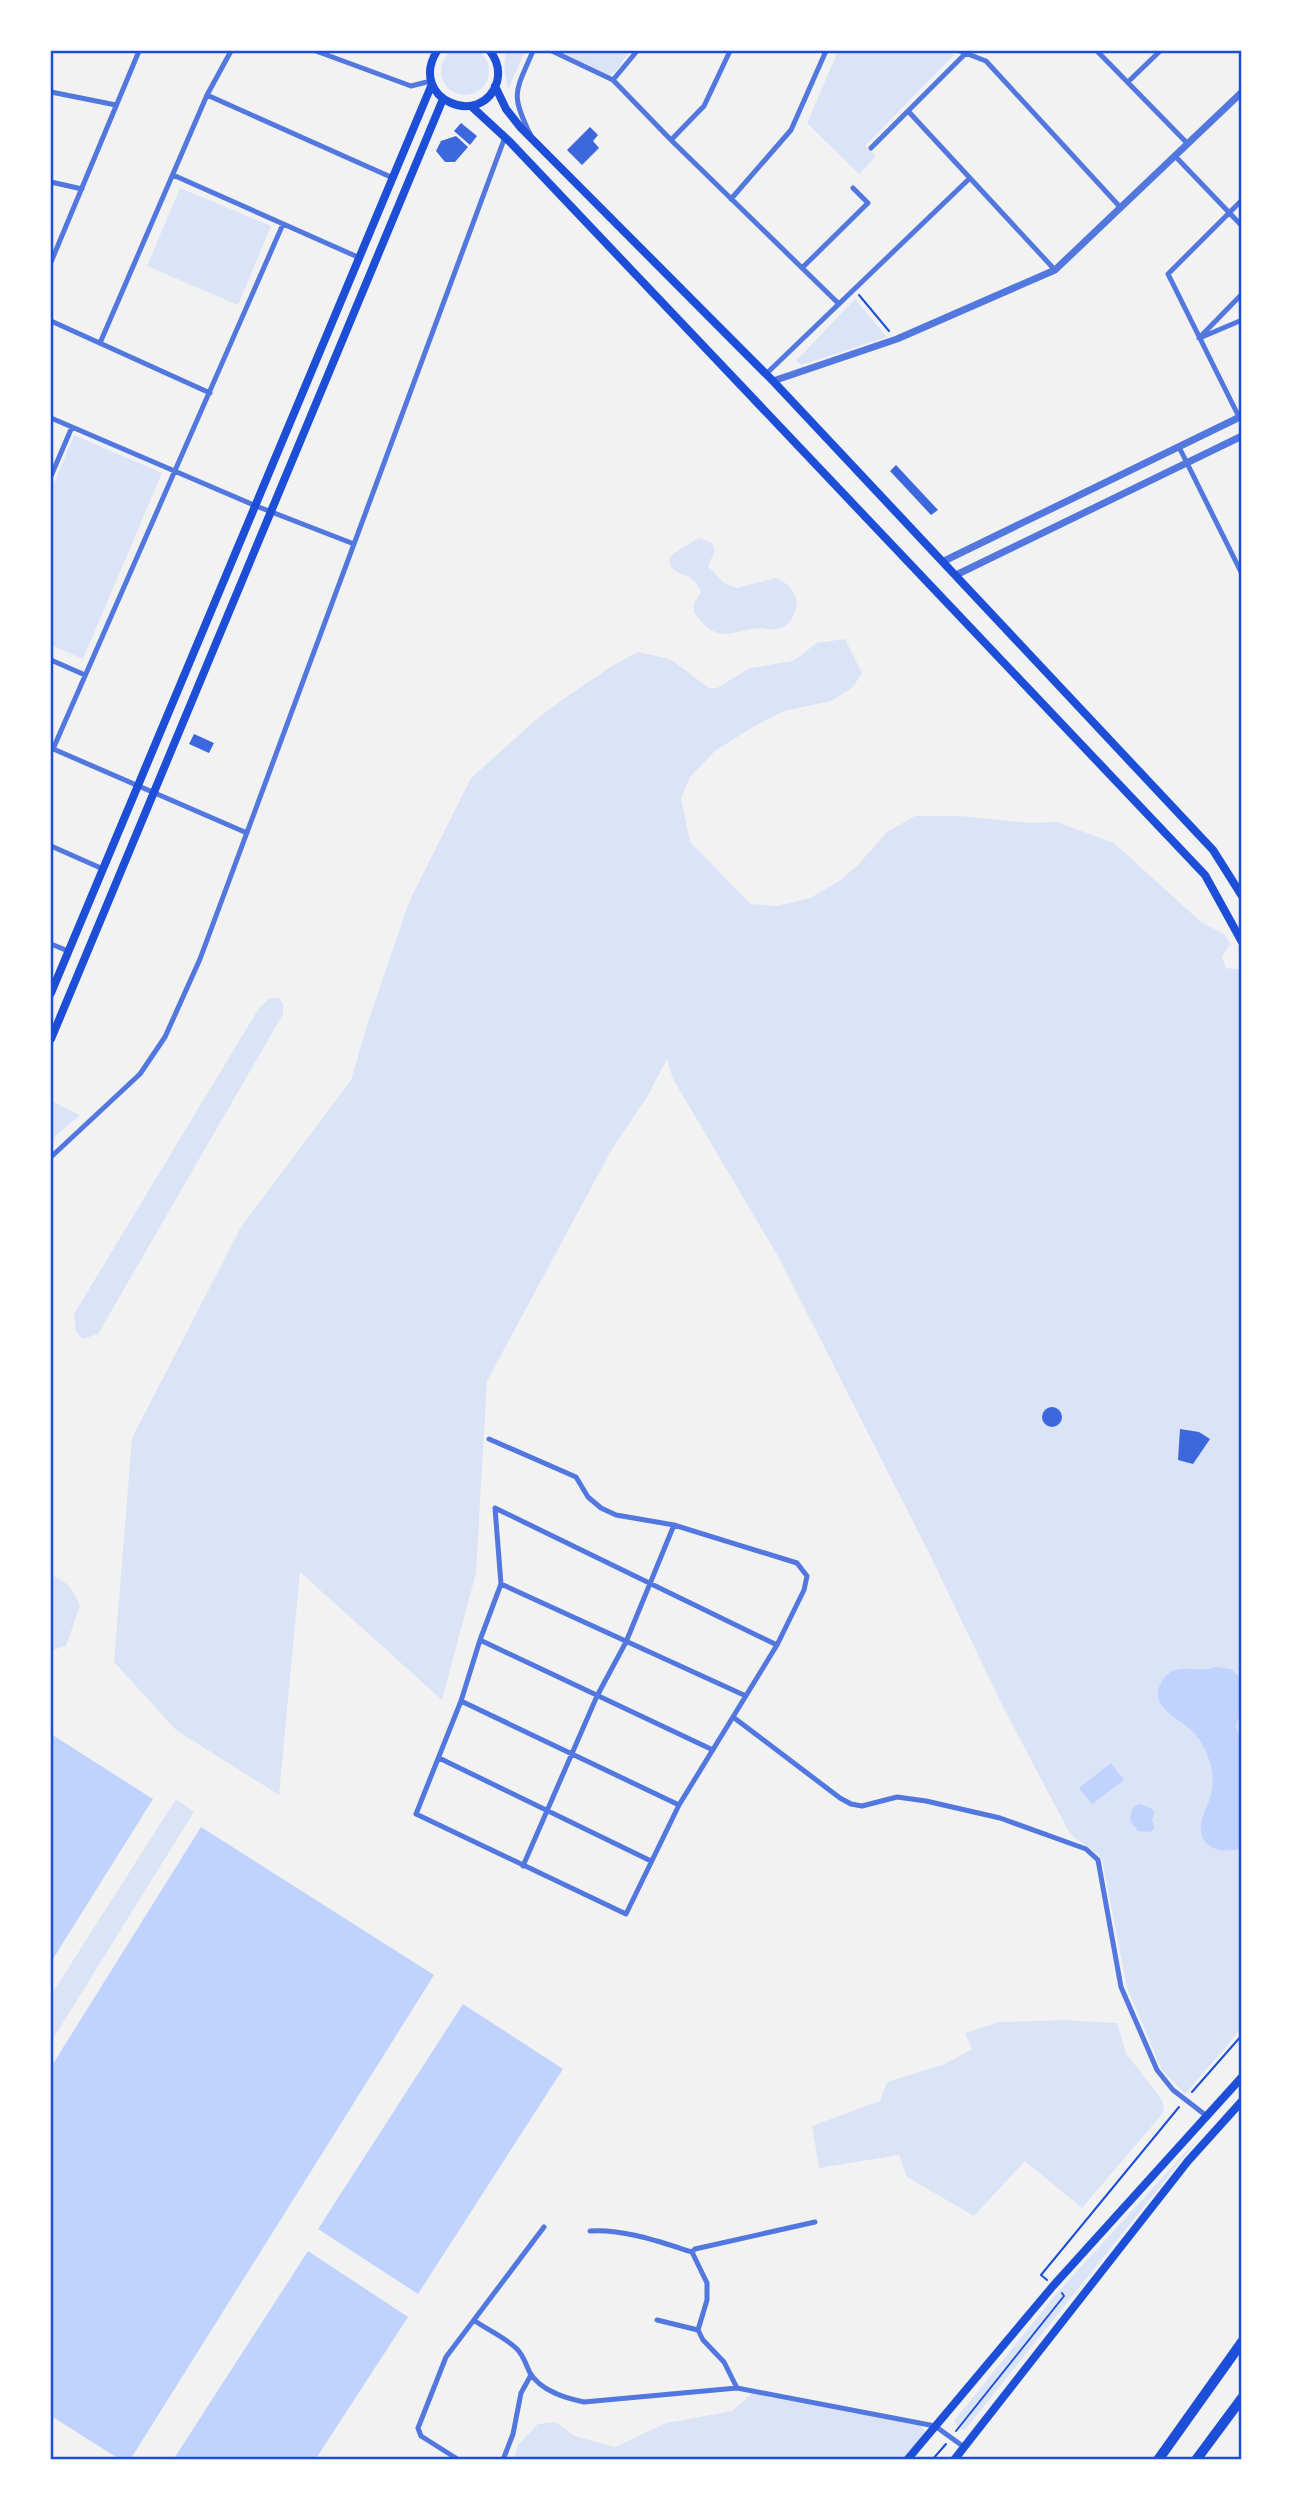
<svg xmlns="http://www.w3.org/2000/svg" width="1293" height="2511" font-family="'Open Sans',sans-serif">
<style>
.green{fill:#dbe4f7}
.water{fill:#bfd3fe}
.building{fill:#3d67dc}
.lines{fill:none;stroke-linecap:round;stroke-linejoin:round}
.path{stroke:#1d4ed8;stroke-width:2}
.minor{stroke:#5277de;stroke-width:5}
.tertiary{stroke:#5277de;stroke-width:7}
.secondary{stroke:#1d4ed8;stroke-width:8}
.motorway{stroke:#1d4ed8;stroke-width:10}
.neatline{fill:none;stroke:#1d4ed8;stroke-width:2.5}
</style>
<rect width="100%" height="100%" fill="#f2f2f2"/>
<path class="green" d="M441 71a24 24 0 1 1 48 0a24 24 0 1 1-48 0Z
M506 51H525L508 90 504 66Z
M559 51H630L616 71 609 75Z
M838 51H947L954 55 865 146 876 156 859 174 807 123Z
M180 188 271 226 238 305 147 266Z
M855 299 887 337 801 365 796 361Z
M74 435 162 473 83 659 51 645V491Z
M699 538 712 543 715 551 708 566 724 583 737 588 776 578C792 585 803 599 793 616 791 621 788 625 782 628 775 630 768 629 761 628 747 628 732 636 718 633 708 631 699 619 694 612V603L701 592C692 568 673 580 669 560L673 554Z
M845 639 862 673 853 687 831 701 784 711 753 727 715 751 690 777 681 798 690 842 751 904 777 906 810 898 838 882 857 866 887 832 915 816H959L1032 823 1057 822 1114 843 1201 922 1224 934 1230 944 1222 957 1226 968 1242 970V2028L1185 2094 1162 2070 1127 1988 1102 1860C1093 1846 1077 1844 1068 1830L1002 1705 930 1555 779 1258 673 1079 667 1059 647 1097 612 1149 487 1381 476 1573 442 1700 300 1572 279 1795 176 1730 114 1662 132 1438 241 1227 351 1080 368 1022 409 902 471 778 538 718 562 700 612 666 638 652 670 659 709 688H717L750 668 793 661 817 643Z
M270 998H279L283 1004V1014L98 1334 83 1339 76 1331 74 1314 259 1008Z
M51 1101 80 1115 51 1140Z
M51 1575C67 1581 74 1590 80 1606L66 1646 53 1650 51 1649Z
M176 1799 194 1812 51 2042V1995Z
M1063 2020 1117 2023 1126 2053 1162 2100 1164 2108 1162 2114 1082 2208 1025 2161 974 2216 907 2177 899 2155 819 2168 812 2126 880 2101 887 2082 945 2064 972 2049 965 2033 999 2022Z
M1203 2133 965 2430 959 2429 954 2421 1056 2294Z
M753 2393 920 2425 926 2432 905 2460H514L518 2445 538 2424 555 2422 575 2436 615 2447 666 2423 732 2411Z"/>
<path class="water" d="M1215 1667 1231 1669 1242 1679C1242 1687 1244 1699 1242 1708 1239 1722 1231 1724 1242 1739V1848C1224 1854 1198 1850 1201 1824 1202 1814 1209 1805 1211 1794 1214 1782 1213 1769 1208 1757 1205 1747 1199 1738 1191 1730 1177 1717 1147 1706 1162 1681 1176 1659 1195 1675 1215 1667Z
M51 1734 153 1799 51 1962Z
M1111 1763 1124 1780 1092 1804 1079 1788Z
M1141 1804 1152 1809 1155 1813 1152 1820 1154 1829 1150 1832 1138 1831 1131 1822C1129 1814 1132 1805 1141 1804Z
M201 1827 434 1975 130 2460H121L51 2416V2067Z
M463 2004 563 2069 418 2294 318 2229Z
M308 2251 408 2317 315 2460H173Z"/>
<path class="building" d="M461 123 477 136 470 145 454 131Z
M590 127 598 135 593 141 599 148 582 165 567 150Z
M456 136 468 147 455 162H445L436 151 441 141Z
M896 465 938 510 931 515 890 471Z
M194 734 214 743 209 753 189 744Z
M1042 1417a10 10 0 1 1 20 0a10 10 0 1 1-20 0Z
M1180 1429 1199 1432 1210 1439 1193 1464 1178 1460Z"/>
<g class="lines">
<path class="path" d="M859 295 889 331
M1192 2092 1242 2035
M1047 2280 1041 2275 1179 2107
M956 2431 1064 2296 1062 2293
M932 2460 946 2444"/>
<path class="minor" d="M316 51 411 86 431 81
M552 51 613 80 671 140 839 304
M960 51 986 61 1121 208
M1097 51 1188 144
M613 80 637 51
M1129 81 1160 51
M51 92 116 105
M207 95 393 178
M908 111 1055 270
M531 136C510 93 515 93 533 51
M671 140 704 106 730 51
M871 148 966 53
M1175 156 1242 226
M173 175 360 258
M51 182 82 189
M731 199 791 130 826 51
M51 262 139 51
M802 268 868 203 853 188
M51 321 210 393
M1202 337 1242 320
M1199 338 1242 294
M100 343 207 95 231 51
M766 374 970 178
M1239 417 1168 274 1242 200
M51 418 256 506 354 544
M1179 447 1242 574
M51 476 72 427
M51 660 85 675
M51 748 247 833
M53 749 283 224
M51 846 103 869
M51 944 68 951
M51 1157 140 1074 165 1037 200 959 505 137
M489 1439 576 1477 588 1497 601 1508 616 1515 674 1525 797 1563 807 1576 804 1590 777 1645 679 1805 626 1914 416 1814 461 1701 480 1640 501 1584 495 1508
M495 1508 777 1645
M501 1584 746 1696
M480 1640 713 1750
M461 1701 679 1805
M733 1717 840 1798 851 1804 862 1806 897 1797 926 1801 1000 1818 1086 1849 1098 1860 1121 1987 1157 2070 1173 2090 1208 2117
M439 1758 651 1861
M523 1866 597 1696 626 1642 674 1525
M590 2231C625 2229 660 2242 692 2252L695 2249 815 2222
M692 2252 707 2283V2300L698 2330 703 2340 724 2362 737 2388
M657 2320 698 2330
M475 2321C488 2330 506 2338 517 2349 524 2356 526 2365 530 2373 541 2391 565 2398 584 2402L737 2388 935 2426 964 2447
M459 2460 421 2436 418 2428 446 2357 544 2227
M503 2460 513 2434 521 2393 531 2375"/>
<path class="tertiary" d="M773 381 897 339 1055 270 1242 92
M944 561 1242 416
M956 575 1242 436"/>
<path class="secondary" d="M437 51C407 99 482 130 497 82 500 70 497 60 490 51
M495 86 506 109 521 128 773 381 1213 850 1242 896
M471 106 510 142 1205 875 1242 942
M51 993 432 84
M51 1039C179 725 313 413 443 99
M907 2460 1053 2286 1242 2077
M954 2460 1188 2161 1242 2101"/>
<path class="motorway" d="M1158 2460 1242 2342
M1196 2460 1242 2398"/>
</g>
<rect width="1293" height="2511" fill="none" stroke="#ffffff" stroke-width="105"/>
<rect x="52" y="52" width="1188" height="2406" class="neatline"/>
</svg>
